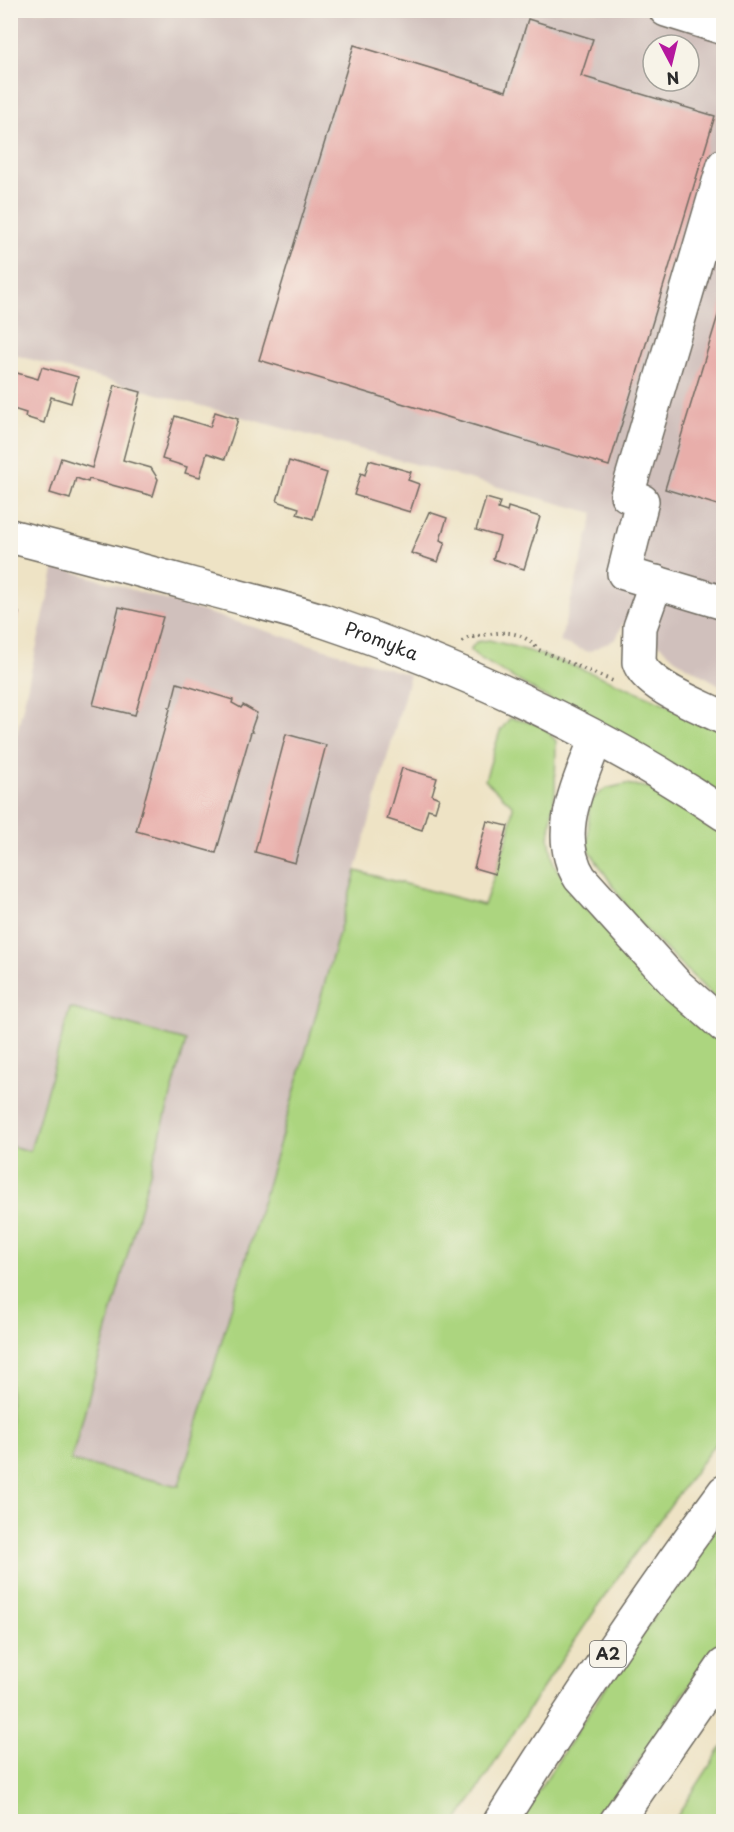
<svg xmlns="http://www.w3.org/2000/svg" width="734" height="1832" font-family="'Playpen Sans',sans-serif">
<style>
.industrial{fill:#d0c0bc;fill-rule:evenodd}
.green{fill:#acd57f;stroke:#6c8055;stroke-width:1.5}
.building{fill:#e8aeaa}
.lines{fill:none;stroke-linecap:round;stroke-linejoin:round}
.minor-casing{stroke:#6f6b61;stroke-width:36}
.highway-casing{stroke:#6f6b61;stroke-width:36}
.path{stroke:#6f6b61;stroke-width:4;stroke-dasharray:1.5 4.5;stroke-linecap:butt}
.minor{stroke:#fff;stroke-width:33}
.highway{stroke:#fff;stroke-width:33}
.labels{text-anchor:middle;stroke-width:4.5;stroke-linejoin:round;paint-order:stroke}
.shield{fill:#f7f3e8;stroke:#686764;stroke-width:1.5}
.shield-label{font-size:16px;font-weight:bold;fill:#2b2b2b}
.street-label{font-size:18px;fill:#2b2b2b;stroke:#f7f3e8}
</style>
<rect width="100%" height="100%" fill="#f7f3e8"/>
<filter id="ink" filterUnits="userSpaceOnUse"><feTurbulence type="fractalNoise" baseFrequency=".0167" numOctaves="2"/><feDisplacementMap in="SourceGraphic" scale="12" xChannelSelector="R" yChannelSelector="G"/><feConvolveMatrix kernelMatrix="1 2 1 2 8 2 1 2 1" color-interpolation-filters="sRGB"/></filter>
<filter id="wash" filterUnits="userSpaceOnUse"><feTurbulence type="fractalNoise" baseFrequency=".008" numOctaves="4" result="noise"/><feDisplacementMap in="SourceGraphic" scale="24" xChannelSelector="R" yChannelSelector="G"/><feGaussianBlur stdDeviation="1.35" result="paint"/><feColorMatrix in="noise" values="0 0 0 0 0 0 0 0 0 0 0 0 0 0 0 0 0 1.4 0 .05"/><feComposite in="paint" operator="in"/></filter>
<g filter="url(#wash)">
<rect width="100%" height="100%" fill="#eee3c5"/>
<path class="industrial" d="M10 11H723V687L675 659 640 627 623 623 616 639 588 652 560 642 594 513 11 354ZM653 45H689V81H653Z
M55 566 410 675 291 1104 179 1486 71 1462 186 1041 70 1008 30 1152 11 1146V759Z"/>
<path class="green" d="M489 640C568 659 649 696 723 730V802L478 657 470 650 476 642Z
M510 718 542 725 556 741 555 791 549 838 554 865 589 911 723 1045V1433L615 1581 532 1704 458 1821H11L10 1146 30 1151 70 1008 186 1041 71 1461 179 1486 291 1104 356 871 484 905 509 833 513 806 485 780 500 731Z
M626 784 657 789 723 830V1006L634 918 588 848 589 802 605 789Z
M723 1517V1635L599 1821 518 1822 611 1679Z
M723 1745V1821H674Z"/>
<g id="blocks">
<path class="building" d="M528 19 593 39 581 76 715 116 609 466 259 360 354 45 506 91Z
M723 299H724V507L665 489Z
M42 367 78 377 71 403 51 397 44 423 25 417 26 413 10 408V371L38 379Z
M115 385 141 392 123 460 151 468 158 479 153 496 89 479 88 482 76 478 70 499 50 493 61 458 92 468Z
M215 412 238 419 225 459 207 453 200 477 185 473 187 467 162 459 175 416 210 427Z
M369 460 411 472 408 480 419 484 410 512 354 495 361 473 365 475Z
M289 461 327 473 313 519 297 514 299 508 277 501Z
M486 498 500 502 498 509 507 512 508 507 540 517 524 569 493 559 500 537 476 530Z
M429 512 447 518 440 540 445 542 438 562 411 553Z
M119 607 163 617 135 715 93 705Z
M10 612 19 613 17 620 10 619Z
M177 683 233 700 232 703 241 708 243 705 257 713 251 730 253 732H251L216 853 136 831 170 709 169 707H171Z
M286 734 326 745 295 863 255 852Z
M402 768 437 778 432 795 439 798 435 811 428 809 422 830 387 819Z
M487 821 508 826 495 874 474 868Z"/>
</g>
</g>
<g filter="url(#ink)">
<use href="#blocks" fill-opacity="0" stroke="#6f6b61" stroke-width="1.5"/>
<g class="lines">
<g class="minor-casing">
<g id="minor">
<path d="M666 10 724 28"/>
<path d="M724 165 627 495 642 501 624 573 724 603"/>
<path id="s1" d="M10 536C72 552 133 568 194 585 236 596 279 607 321 620 460 667 602 732 724 814"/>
<path d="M656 582 640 627 639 662C647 687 701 706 724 718"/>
<path d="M596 738C580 783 552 833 580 878L677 985 724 1026"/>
</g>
</g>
<g class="highway-casing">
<path id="highway" d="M500 1822C571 1709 645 1599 724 1492
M616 1822 724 1665"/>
</g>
<path class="path" d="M462 642 468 638C497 633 517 625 539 650L615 682"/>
<use href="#minor" class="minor"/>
<use href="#highway" class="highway"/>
</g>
</g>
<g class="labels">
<rect class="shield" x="590" y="1641" width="36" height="26" rx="4.5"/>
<g class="shield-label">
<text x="608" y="1660">A2</text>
</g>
<g class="street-label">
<text dy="6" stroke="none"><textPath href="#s1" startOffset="386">Promyka</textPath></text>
</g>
</g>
<rect width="734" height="1832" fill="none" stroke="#f7f3e8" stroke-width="36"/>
<g transform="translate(671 63) rotate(173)"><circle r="28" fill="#f7f3e8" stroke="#a5a39c" stroke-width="1.5"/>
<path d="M0-4.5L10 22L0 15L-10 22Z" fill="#b5179e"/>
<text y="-9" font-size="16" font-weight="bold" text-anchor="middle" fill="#2b2b2b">N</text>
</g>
</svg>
